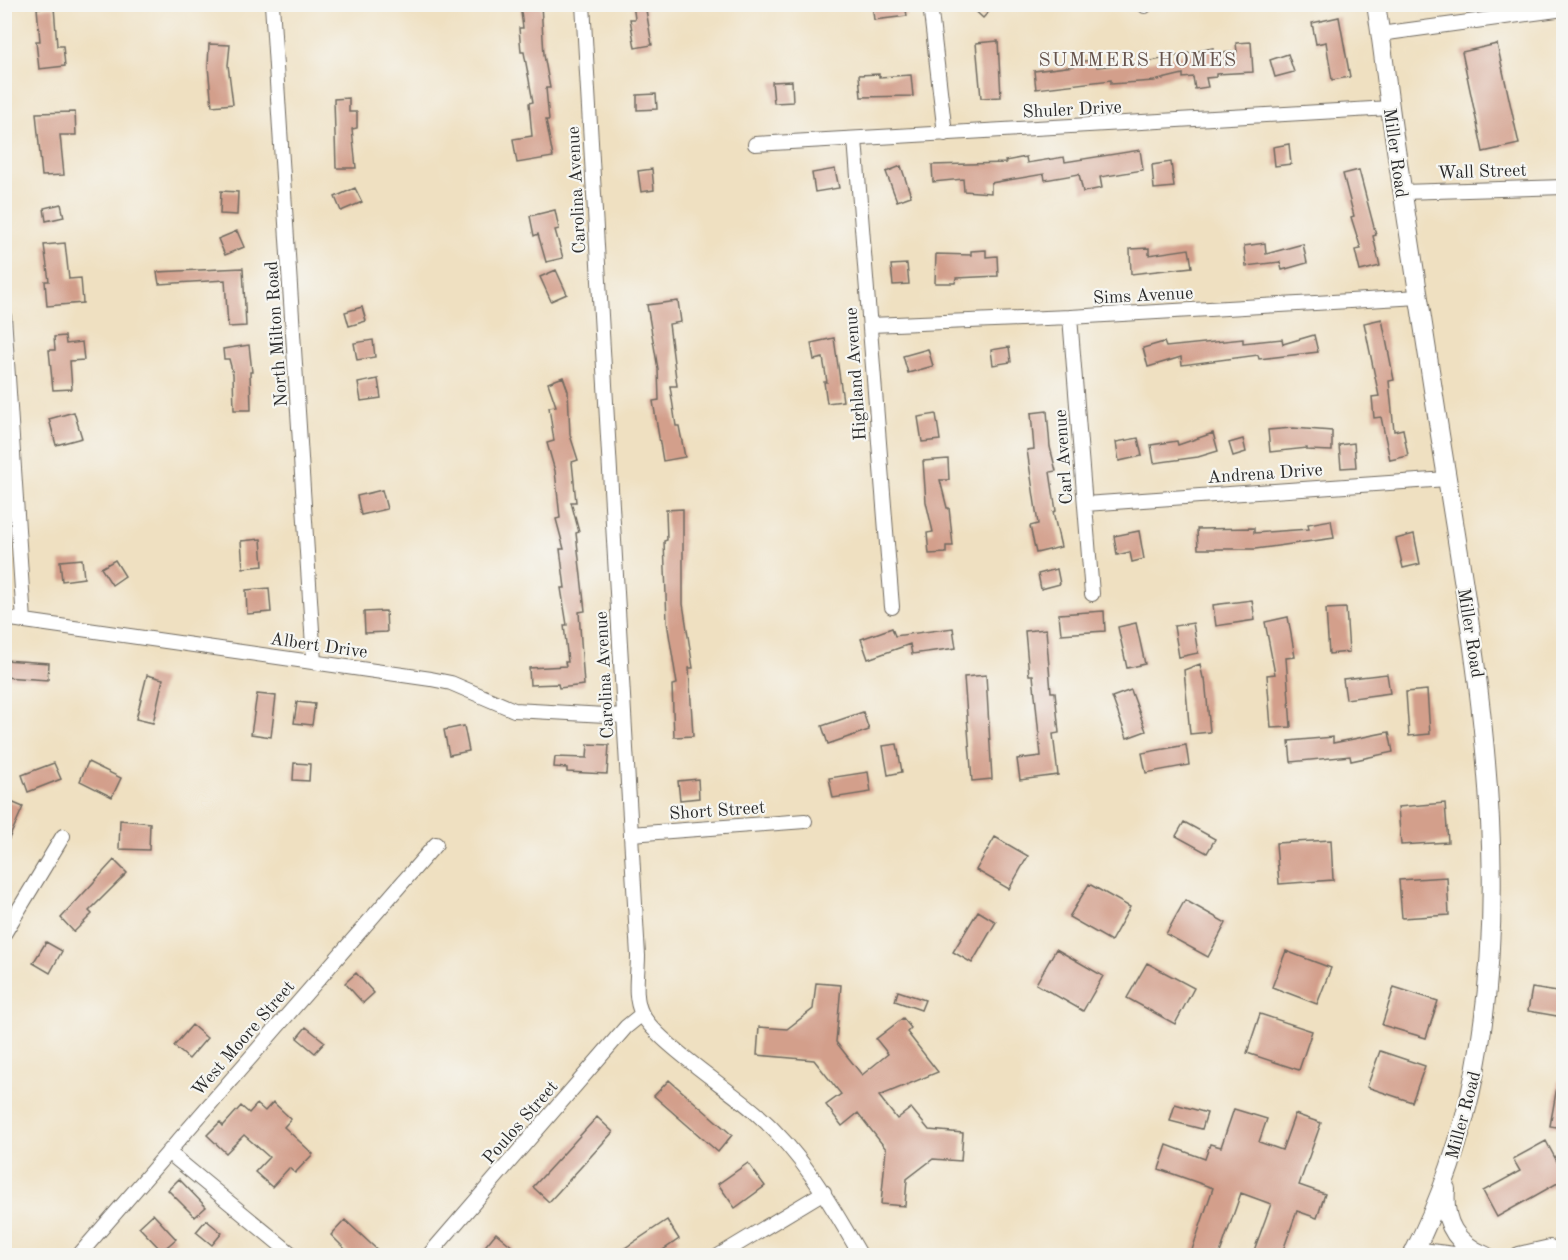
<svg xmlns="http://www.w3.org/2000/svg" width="1568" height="1260" font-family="'Old Standard TT',serif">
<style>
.building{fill:#d39f8b}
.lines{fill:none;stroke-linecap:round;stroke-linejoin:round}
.minor-casing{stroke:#706a60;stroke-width:16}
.secondary-casing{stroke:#706a60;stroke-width:20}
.minor{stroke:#fff;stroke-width:14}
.secondary{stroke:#fff;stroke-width:18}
.labels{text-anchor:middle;stroke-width:4.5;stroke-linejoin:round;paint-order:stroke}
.street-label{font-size:18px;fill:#2b2b2b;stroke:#f6f6f2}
.neighbourhood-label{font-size:20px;letter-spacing:1.5px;fill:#66544d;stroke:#f6f6f2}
</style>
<rect width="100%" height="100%" fill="#f6f6f2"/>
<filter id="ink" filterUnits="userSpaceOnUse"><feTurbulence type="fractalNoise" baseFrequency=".0167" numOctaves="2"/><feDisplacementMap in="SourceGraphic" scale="12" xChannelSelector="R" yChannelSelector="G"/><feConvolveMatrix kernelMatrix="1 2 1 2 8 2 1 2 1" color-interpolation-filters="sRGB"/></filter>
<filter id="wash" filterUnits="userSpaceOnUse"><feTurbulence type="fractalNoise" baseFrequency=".008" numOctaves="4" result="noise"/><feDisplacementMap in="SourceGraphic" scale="24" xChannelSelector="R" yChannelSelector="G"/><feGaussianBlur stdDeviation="1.35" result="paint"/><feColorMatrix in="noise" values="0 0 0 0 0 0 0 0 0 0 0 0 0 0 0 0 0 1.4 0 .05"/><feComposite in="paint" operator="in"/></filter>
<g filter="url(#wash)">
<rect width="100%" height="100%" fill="#efe0c1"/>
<g id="blocks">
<path class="building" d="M520 4H541L544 55 550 88H546L549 120H546L553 157 517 163 513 139 532 136 529 103 533 102 524 52H521L519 28H523Z
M633 4H645L652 45 635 48 630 19H635Z
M872 4H905L907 16 874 20Z
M968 4H996L983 18Z
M54 7 57 46H63L65 66 39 69 36 41H40L37 8Z
M1339 17 1350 77 1332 80 1326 42 1316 44 1312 23Z
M998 41 1001 97 981 98 976 43Z
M1251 42 1253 72 1216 74V77L1206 78 1208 87 1195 89 1193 77 1183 78V74L1154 81 1111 84V80L1036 89 1034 71 1074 66 1073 62 1096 60 1097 67 1147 62 1213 48V53L1237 52 1236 43Z
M209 44 230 45 228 65 233 104 212 106 208 67Z
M1497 44 1519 144 1483 152 1462 52Z
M1288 54 1294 72 1275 77 1270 60Z
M879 74V77L911 75 913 96 861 97 859 75Z
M792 81 793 102 774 103 772 82Z
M656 94 657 109 637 110V95Z
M349 98V112H357V128L352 129 356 168H336L334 99Z
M75 112 76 135H60L64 175 42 176 36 113Z
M1289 144 1291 164 1275 166 1273 147Z
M1140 150 1143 170 1100 177 1102 188 1083 192 1079 174 1045 180 1044 174 991 183V193L964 191 963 179 933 182 932 165 1006 163 1005 161 1026 157 1027 163 1064 157 1065 162Z
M1171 162 1174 187 1154 189 1152 165Z
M901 166 911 196 897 201 886 172Z
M652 169 654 190 641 192 638 171Z
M835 169 839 188 815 192 812 173Z
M1359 170 1376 235 1373 236 1380 266 1360 271 1355 250 1361 249 1351 217 1354 216 1343 174Z
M355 188 362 202 341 211 335 197Z
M221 191 238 192 237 215 220 214Z
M61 204 64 217 46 221 44 208Z
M555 210 559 229 555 230 563 258 546 262 538 234 534 236 530 216Z
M237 231 244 247 225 255 218 239Z
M65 243 69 279 81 278 83 303 47 306 45 281H49L44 245Z
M1265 243 1266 254 1303 244 1307 263 1282 270 1280 262 1246 266 1244 246Z
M1149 248V255L1189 249 1192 267 1131 274 1130 249Z
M986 250V257L997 256 998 276 956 278 955 283H935L936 254 971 255V251Z
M907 264 909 284 893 285 891 265Z
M243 268 246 326 228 327 225 280 159 284 157 272Z
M556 270 567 294 551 301 540 277Z
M678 301 681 322 669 324 677 386H670L676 426H679L685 457 663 461 653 401 659 400 658 369 647 305Z
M362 307 366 321 349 326 345 312Z
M1382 319 1394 380 1389 381 1394 431 1403 429 1408 456 1390 460 1381 417 1374 418 1372 397 1379 396 1364 323Z
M1314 335 1318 352 1259 359 1258 355 1182 365 1181 357 1148 367 1143 348 1164 342 1166 347 1243 339V343L1282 339 1283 344Z
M65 336 66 344 82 342 84 360 70 361 72 389 53 390 49 350H55L54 337Z
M834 338 843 401 827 403 824 382H827L823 358 814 360 811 343Z
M373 340 375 357 357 360 354 343Z
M249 345 252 372H250L251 410H234L233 374 229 359H224L223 349Z
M1009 347 1011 362 993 365 991 350Z
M928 349 933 366 908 373 903 356Z
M563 377 568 391 570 435 578 460 572 462 576 502H571L579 532 576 533 585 611 579 612 584 685 559 688 558 684 530 685 529 668 566 666 565 662H568L564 625H567L561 588H565L560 549H564L556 519 560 518 555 471 547 443 554 441 549 407 556 406 548 383Z
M378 379 381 398 361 401 358 383Z
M1047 411 1050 447 1056 471 1050 472 1056 511 1053 512 1061 547 1036 553 1030 526 1038 524 1027 450 1034 449 1031 413Z
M74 412 82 438 56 445 49 419Z
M936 414 940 440 922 442 918 417Z
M1293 428 1332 431V451L1307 450V448L1270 452 1268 430Z
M1213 433 1218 451 1198 457 1154 463 1151 445 1177 441 1178 445Z
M1138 438 1142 456 1119 461 1116 442Z
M1243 439 1246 452 1233 456 1229 443Z
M1354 443 1356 467 1341 468 1339 445Z
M948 459 949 480H940L947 508H949L953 546H946V553L929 554 927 533 933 532 926 502 923 461Z
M382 490 387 509 361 515 357 496Z
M683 509V604L693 668H689L693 736 674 737 672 685 677 684 667 622 664 541 667 540 666 510Z
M1331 520 1334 538 1255 549H1198L1197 529 1254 528V533L1309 529 1308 524Z
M1139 531 1144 559 1132 562 1130 552 1117 555 1114 536Z
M1414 534 1420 564 1403 568 1396 539Z
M261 539 263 566 243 568 241 541Z
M82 559 84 578 62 581 60 561Z
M115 560 125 576 112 585 101 568Z
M1057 569 1060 584 1041 589 1038 574Z
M269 588 271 612 247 614 246 590Z
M1252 600 1255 620 1216 626 1213 605Z
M1346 608 1349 652 1329 654 1326 609Z
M386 611 387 632 365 633 364 612Z
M1104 611 1105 631 1061 634 1059 614Z
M1288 617 1295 657 1286 658 1291 727 1271 728 1267 675 1275 674 1265 622Z
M1136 623 1145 664 1127 668 1118 627Z
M1193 623 1198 653 1179 657 1174 626Z
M892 628 895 636 953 628 956 648 912 654 910 644 868 659 861 639Z
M1046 629 1051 692H1055L1059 733 1053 734 1058 775 1020 780 1017 759 1041 756 1033 675H1029L1025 631Z
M4 660 49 663 48 680 4 677Z
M1200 664 1203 678H1205L1210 732 1190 734 1184 670Z
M1387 674 1390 693 1346 699 1343 679Z
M147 675 163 679 153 723 136 719Z
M986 675 992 779 972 781 964 677Z
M1131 690 1146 731 1127 738 1112 697Z
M1427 690 1430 734 1409 736 1406 692Z
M257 694 276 696 271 737 251 734Z
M297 702 315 704 312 725 294 723Z
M863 712 869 730 828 744 822 726Z
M464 726 469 751 449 755 444 730Z
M1389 732 1393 752 1351 761 1350 756 1291 762 1289 741 1333 737V743Z
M588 744 609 745 607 774 567 772V768L554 767 555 757 587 758Z
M897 744 902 772 888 775 883 746Z
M1186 745 1189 765 1146 773 1142 753Z
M88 762 121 778 112 797 80 781Z
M54 763 61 779 28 792 22 775Z
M294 763 310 764 309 781 293 780Z
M868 772 871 792 833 798 829 778Z
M698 779 699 798 680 800 678 781Z
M4 799 23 807 4 850Z
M1445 803 1448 842 1401 845 1398 807Z
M120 820 150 823 149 850 119 849Z
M1184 822 1215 839 1207 853 1176 836Z
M995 837 1028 856 1009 889 976 870Z
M1331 840 1333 880 1279 884 1276 843Z
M114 860 127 873 89 911 92 914 74 932 61 918Z
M1447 877 1449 915 1402 918 1399 880Z
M1089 884 1130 907 1111 941 1069 917Z
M1185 900 1226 923 1208 957 1166 934Z
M978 911 996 922 972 963 953 952Z
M46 942 62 951 50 973 33 963Z
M1056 949 1103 976 1083 1011 1036 984Z
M1286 951 1331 968 1317 1004 1272 987Z
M1147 963 1194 988 1175 1024 1127 998Z
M356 973 374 993 363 1003 345 983Z
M816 983 841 985 836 1042 862 1075 888 1054 876 1039 903 1018 911 1028 907 1032 938 1072 879 1096 897 1119 911 1108 929 1130 963 1133 961 1161 933 1159 907 1179 905 1206 881 1204 886 1149 858 1113 842 1126 826 1105 841 1094 814 1060 757 1055 759 1027 787 1029 813 1009Z
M1394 987 1438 1001 1426 1038 1382 1025Z
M1532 988 1563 993V1017L1528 1011Z
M898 991 925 1000 921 1010 895 1001Z
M1260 1014 1312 1031 1299 1070 1247 1053Z
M192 1025 207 1038 189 1059 174 1046Z
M306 1027 325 1042 315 1053 297 1038Z
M1380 1051 1425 1066 1412 1102 1367 1087Z
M669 1080 732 1135 718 1152 654 1096Z
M1558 1081H1563V1128L1550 1126Z
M273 1102 291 1119 284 1127 313 1154 295 1173 289 1168 272 1187 255 1172 269 1157 244 1135 226 1153 207 1135 220 1122 223 1126 241 1106 249 1113 257 1104 265 1111Z
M1175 1104 1207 1113 1202 1129 1170 1121Z
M1234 1109 1267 1119 1259 1142 1282 1150 1295 1114 1321 1123 1299 1185 1325 1194 1317 1218 1297 1211 1281 1256H1252L1271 1204 1241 1193 1219 1256H1208L1192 1250 1213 1188 1159 1169 1167 1145 1205 1159 1210 1144 1221 1147Z
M597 1117 613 1132 549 1202 533 1187Z
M1546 1141 1563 1173V1180L1497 1217 1483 1191 1520 1171 1513 1159Z
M748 1163 765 1186 735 1208 718 1184Z
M179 1179 206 1207 195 1217 168 1190Z
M153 1214 176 1239 162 1251 139 1227Z
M206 1220 222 1233 212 1245 196 1232Z
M345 1220 384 1256H352L331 1235Z
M667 1220 679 1239 654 1256H613Z
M496 1233 514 1248 507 1256H477Z"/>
</g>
</g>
<g filter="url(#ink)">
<use href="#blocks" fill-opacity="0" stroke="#706a60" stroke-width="1.5"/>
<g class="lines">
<g class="minor-casing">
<path id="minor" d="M272 4 314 662
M583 4 638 956C638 974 633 997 642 1014 657 1042 729 1089 756 1113 802 1153 831 1204 861 1256
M930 4 945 134
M1145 4V6
M1380 34 1564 9
M855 139 892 607
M755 144 1390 108
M1402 192 1564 187
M4 316 24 621
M1070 317 1092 594
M870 325 1070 317 1419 297
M1085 504 1447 479
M4 618 431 679 451 683 514 710 624 716
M631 834 805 821
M4 934 63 836
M168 1152 294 1256
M78 1256 436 844
M428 1256 626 1027 642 1014
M718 1256 824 1192"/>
</g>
<g class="secondary-casing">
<path id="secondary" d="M1376 4C1384 55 1389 106 1397 156 1410 245 1425 333 1438 422 1481 695 1545 996 1412 1256
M1446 1189C1443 1221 1455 1244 1486 1256
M1414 1251 1454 1256
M1519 1256 1550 1249"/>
</g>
<use href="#minor" class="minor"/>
<use href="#secondary" class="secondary"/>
</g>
</g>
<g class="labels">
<g class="street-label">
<text transform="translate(1072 109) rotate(-3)" y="6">Shuler Drive</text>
<text transform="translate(1396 153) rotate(82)" y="6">Miller Road</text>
<text transform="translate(1482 171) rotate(-2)" y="6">Wall Street</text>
<text transform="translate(576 190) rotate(-93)" y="6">Carolina Avenue</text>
<text transform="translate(1143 295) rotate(-3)" y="6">Sims Avenue</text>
<text transform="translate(276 334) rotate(-94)" y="6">North Milton Road</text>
<text transform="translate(855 374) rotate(-94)" y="6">Highland Avenue</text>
<text transform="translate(1063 457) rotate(-94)" y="6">Carl Avenue</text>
<text transform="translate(1265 473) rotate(-4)" y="6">Andrena Drive</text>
<text transform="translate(1471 633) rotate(81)" y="6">Miller Road</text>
<text transform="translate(319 645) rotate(8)" y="6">Albert Drive</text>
<text transform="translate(604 675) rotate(-93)" y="6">Carolina Avenue</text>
<text transform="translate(717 810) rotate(-4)" y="6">Short Street</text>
<text transform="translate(243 1038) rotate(-49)" y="6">West Moore Street</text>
<text transform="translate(1463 1115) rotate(-75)" y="6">Miller Road</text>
<text transform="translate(520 1122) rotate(-49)" y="6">Poulos Street</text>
</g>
<g class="neighbourhood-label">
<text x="1138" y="66">SUMMERS HOMES</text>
</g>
</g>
<rect width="1568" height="1260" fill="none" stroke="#f6f6f2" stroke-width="24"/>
</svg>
